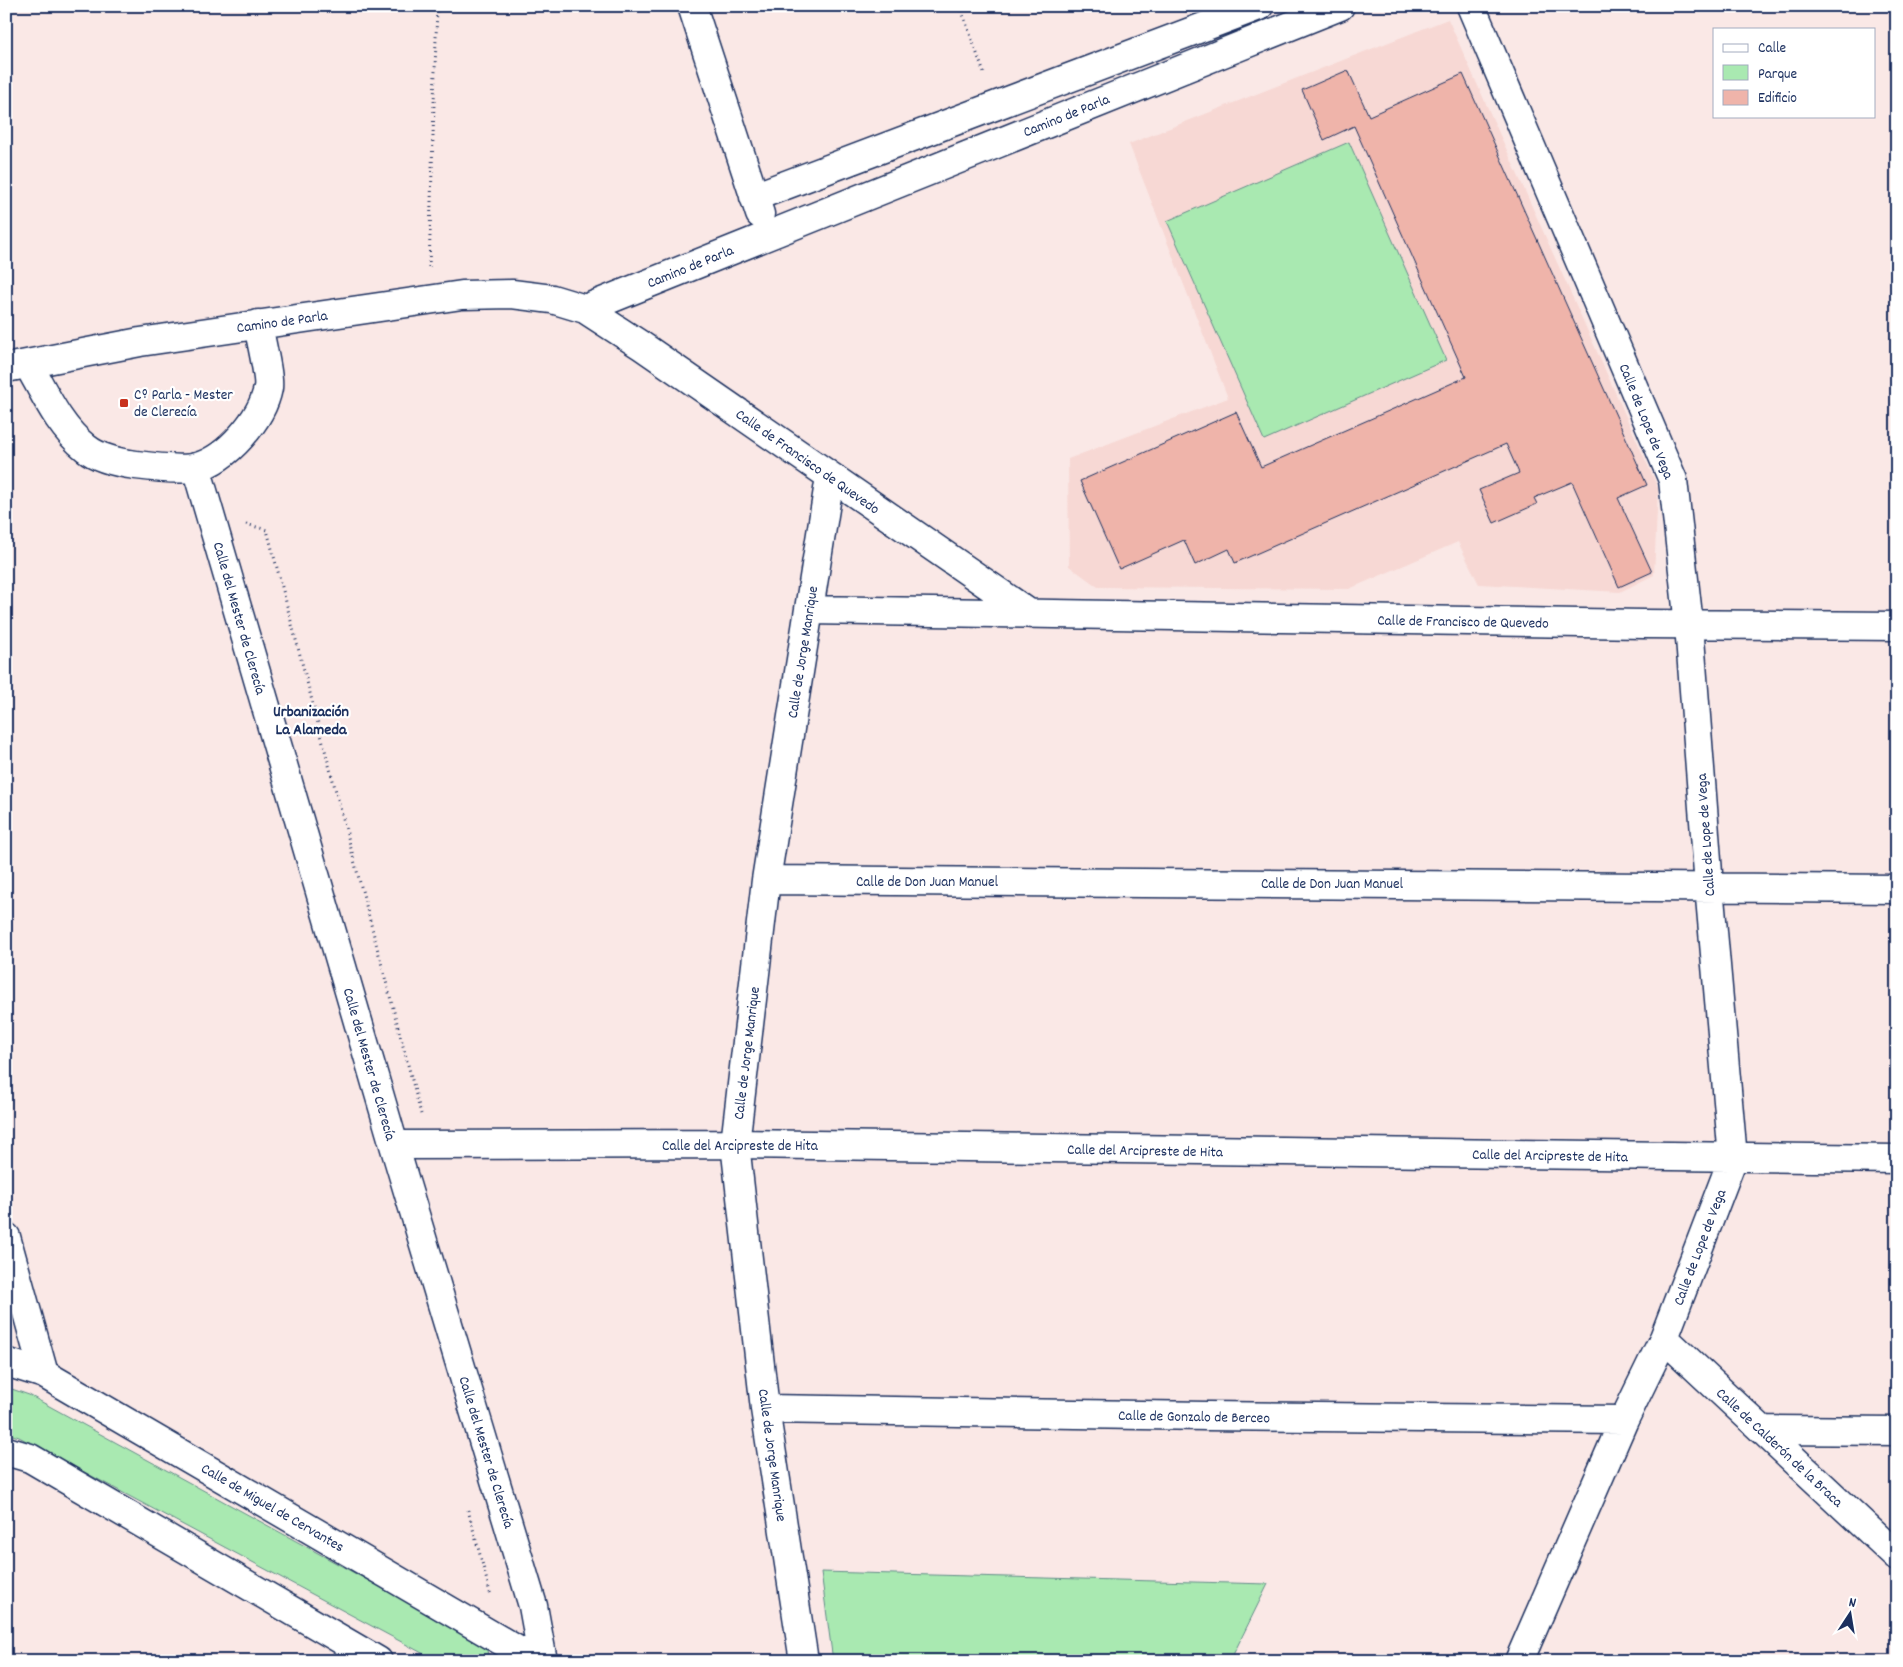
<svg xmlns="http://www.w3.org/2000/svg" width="1903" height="1667" font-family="Dekko,sans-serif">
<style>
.built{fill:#f7d8d4}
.green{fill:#a9e9b1;stroke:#628c88}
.building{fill:#efb4aa;stroke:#1b2f5e}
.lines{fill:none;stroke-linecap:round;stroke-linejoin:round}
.minor-casing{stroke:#1b2f5e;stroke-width:31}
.path{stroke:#1b2f5e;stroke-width:3;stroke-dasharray:1 4;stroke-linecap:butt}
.minor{stroke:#fff;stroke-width:28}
.poi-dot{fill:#c8321e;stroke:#fff;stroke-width:2}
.labels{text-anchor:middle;stroke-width:4.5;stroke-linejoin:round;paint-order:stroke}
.street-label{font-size:15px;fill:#1b2f5e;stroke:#fff}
.poi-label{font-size:15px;fill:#1b2f5e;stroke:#fff;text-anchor:start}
.neighbourhood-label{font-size:16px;font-weight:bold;fill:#1b2f5e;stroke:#fff}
</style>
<rect width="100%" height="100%" fill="#fae8e6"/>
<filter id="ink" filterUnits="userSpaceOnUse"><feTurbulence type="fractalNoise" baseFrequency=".02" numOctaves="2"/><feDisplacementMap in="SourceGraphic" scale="10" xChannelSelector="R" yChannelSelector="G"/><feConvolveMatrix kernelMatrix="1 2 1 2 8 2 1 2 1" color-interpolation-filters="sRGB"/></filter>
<g filter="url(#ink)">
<path class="built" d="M1448 19 1658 488 1654 575 1620 592 1479 584 1458 542 1349 589 1098 587 1069 566 1068 459 1228 398 1129 144Z"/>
<path class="green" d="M1349 142 1446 360 1264 440 1167 221Z
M6 1387 29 1395 486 1645 489 1661H437L19 1437 6 1433Z
M821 1572 1268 1584 1230 1661H833Z"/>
<path class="building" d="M1348 70 1369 116 1463 74 1647 485 1618 498 1652 572 1619 587 1572 482 1534 498 1537 504 1494 523 1479 490 1519 473 1506 444 1235 563 1229 549 1195 565 1184 540 1119 569 1080 481 1236 412 1261 467 1466 377 1354 126 1324 140 1302 90Z"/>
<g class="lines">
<g class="minor-casing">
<path id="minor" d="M692 6 760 214
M1471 6 1673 480 1689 625 1709 886 1733 1158 1664 1338 1624 1420 1519 1661
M754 197 1259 6
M585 309 642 346 1030 614
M28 364C45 394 59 427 86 448 98 458 121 463 136 465 151 467 182 471 197 467 227 459 262 419 268 388 270 377 260 337 258 324
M6 368 140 342 462 295 512 294 552 299 585 309 1340 6
M196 467 394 1145 533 1606 543 1661
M809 610 1644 624 1897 626
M766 880 1897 889
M394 1145 735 1144 1897 1159
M6 1237 44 1374
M1664 1338 1897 1556
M6 1362 44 1374 536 1661
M765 1409 1207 1416 1624 1420
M1762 1430 1897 1431
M6 1451 30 1458 378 1661
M804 1661 765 1409 735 1144 766 880 830 477"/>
</g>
<path class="path" d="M960 6 985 76
M429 267 437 6
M246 524 267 530 421 1114
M468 1510 491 1596"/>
<use href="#minor" class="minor"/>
</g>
</g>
<rect class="poi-dot" x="119" y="398" width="10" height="10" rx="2.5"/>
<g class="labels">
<g class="street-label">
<text transform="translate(1066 115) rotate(-22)" y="5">Camino de Parla</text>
<text transform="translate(690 266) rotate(-22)" y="5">Camino de Parla</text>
<text transform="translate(282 321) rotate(-8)" y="5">Camino de Parla</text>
<text transform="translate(1647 421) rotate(68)" y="5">Calle de Lope de Vega</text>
<text transform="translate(808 461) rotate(35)" y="5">Calle de Francisco de Quevedo</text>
<text transform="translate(240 618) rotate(74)" y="5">Calle del Mester de Clerecía</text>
<text transform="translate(1463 621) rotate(1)" y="5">Calle de Francisco de Quevedo</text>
<text transform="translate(802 652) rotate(-81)" y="5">Calle de Jorge Manrique</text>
<text transform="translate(1705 835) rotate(-94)" y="5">Calle de Lope de Vega</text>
<text x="927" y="886">Calle de Don Juan Manuel</text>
<text x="1332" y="888">Calle de Don Juan Manuel</text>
<text transform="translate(746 1053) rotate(-83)" y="5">Calle de Jorge Manrique</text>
<text transform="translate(370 1064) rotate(74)" y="5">Calle del Mester de Clerecía</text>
<text x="740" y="1150">Calle del Arcipreste de Hita</text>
<text transform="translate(1145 1150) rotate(1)" y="5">Calle del Arcipreste de Hita</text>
<text transform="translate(1550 1155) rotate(1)" y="5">Calle del Arcipreste de Hita</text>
<text transform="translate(1699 1247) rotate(-69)" y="5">Calle de Lope de Vega</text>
<text transform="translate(1194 1416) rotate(1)" y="5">Calle de Gonzalo de Berceo</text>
<text transform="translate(1780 1447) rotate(43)" y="5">Calle de Calderón de la Braca</text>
<text transform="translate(487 1452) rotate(73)" y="5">Calle del Mester de Clerecía</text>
<text transform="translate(773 1455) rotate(82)" y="5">Calle de Jorge Manrique</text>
<text transform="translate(273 1507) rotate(30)" y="5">Calle de Miguel de Cervantes</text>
</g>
<g class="poi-label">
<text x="134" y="399">Cº Parla - Mester<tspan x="134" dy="17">de Clerecía</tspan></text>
</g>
<g class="neighbourhood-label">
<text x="311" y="716">Urbanización<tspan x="311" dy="18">La Alameda</tspan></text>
</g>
</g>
<rect width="1903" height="1667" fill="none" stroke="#fff" stroke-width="25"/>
<rect x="12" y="12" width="1878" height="1642" fill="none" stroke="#1b2f5e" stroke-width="2" filter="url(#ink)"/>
<rect x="1713" y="28" width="162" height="90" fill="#ffffff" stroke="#a4acbf"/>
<rect x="1723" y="44" width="25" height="8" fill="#ffffff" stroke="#a4acbf"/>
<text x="1758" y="52" font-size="15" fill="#1b2f5e">Calle</text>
<rect x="1723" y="65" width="25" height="15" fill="#a9e9b1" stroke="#a4acbf"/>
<text x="1758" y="78" font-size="15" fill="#1b2f5e">Parque</text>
<rect x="1723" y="90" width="25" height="15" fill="#efb4aa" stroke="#a4acbf"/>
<text x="1758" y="102" font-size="15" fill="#1b2f5e">Edificio</text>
<g transform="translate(1850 1614) rotate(12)" stroke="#ffffff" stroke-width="4" paint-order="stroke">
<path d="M0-4L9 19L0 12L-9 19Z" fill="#1b2f5e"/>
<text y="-8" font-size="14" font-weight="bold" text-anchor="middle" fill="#1b2f5e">N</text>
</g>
</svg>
